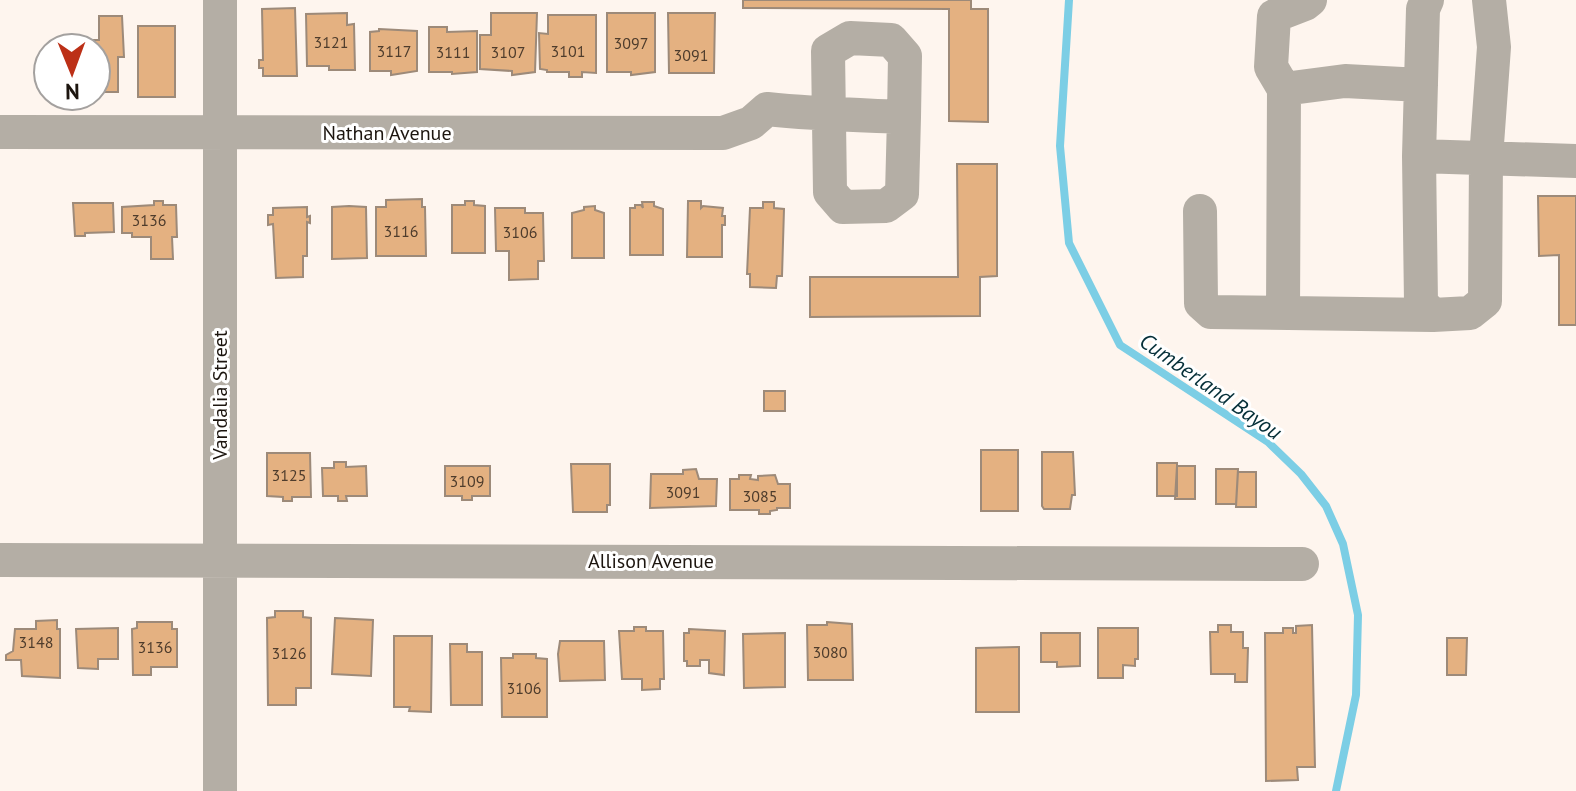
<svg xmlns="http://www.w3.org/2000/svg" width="1576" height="791" font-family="'PT Sans',sans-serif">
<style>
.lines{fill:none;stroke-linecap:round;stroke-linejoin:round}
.stream{stroke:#7ccee5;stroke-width:8}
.building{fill:#e4b181;stroke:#9d8a79;stroke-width:2}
.minor{stroke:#b4aea5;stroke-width:34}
.labels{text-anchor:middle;stroke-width:6;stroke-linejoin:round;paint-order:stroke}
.number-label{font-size:16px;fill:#4e3c2c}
.street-label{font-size:20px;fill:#1c150f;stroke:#fff}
.water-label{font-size:22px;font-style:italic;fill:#052f38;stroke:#fff}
</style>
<rect width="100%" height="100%" fill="#fef5ee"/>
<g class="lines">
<path class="stream" d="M1069 0 1060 146 1069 243 1120 345 1268 442 1301 474 1326 506 1343 544 1358 615 1356 695 1336 791"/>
</g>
<path class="building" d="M743 0H971V9H988V122L949 121V9L743 8Z
M295 8 297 76H263V68H259V60H263L262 9Z
M347 13V25L354 24 355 70H329V66H307L306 14Z
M491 13H537L535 72 512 75V71L480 69V35H491Z
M607 13H655V72L631 75V72H607Z
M668 13H715L714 73H669Z
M548 15H596V73L582 72V77H569V72H547V70L540 69 539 33 548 34Z
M99 16H122L124 57H118V92H96V48H85V40H99Z
M138 26H175V97H138Z
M429 27H447V32L477 31V72L452 74V72H429Z
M379 29 417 31V71L391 75V71H370V32L379 31Z
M957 164H997V276L980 277V316L810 317V277H958Z
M1538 196H1576V325H1559V255L1539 256Z
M422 199V207H425L426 256H376V207H386V200Z
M154 201H163V205H176L177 237H172L173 259H151V237H132V233H122V207L154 205Z
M465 201H474V205L485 206V253H452V205H465Z
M688 201H701V208L703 206 723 208 722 216H725V225H722V257H687Z
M642 202H654V206L663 209V255H630V208H635V205H641L643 208Z
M763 202H774V208L784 209 782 276H777L776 288 750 287V274H747L750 208H763Z
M73 203H113L114 232 85 233V236H75Z
M349 206 366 207 367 258 332 259V207Z
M595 206V210L604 213V258H572V213L584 210V207Z
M307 207V217L310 216V223L307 222V256H303V277L276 278 273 224 268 225V215H273V208Z
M495 208H525V213H543L544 261H538V279L509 280V251H496Z
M764 391H785V411H764Z
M981 450H1018V511H981Z
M1042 452H1073L1075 495H1072L1070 509H1044L1042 506Z
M267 453H310L311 497H292V501H283V497L267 496Z
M334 462H346V467L366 466 367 496H346L347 501H338V496H323L322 468H334Z
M1157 463H1177V496H1157Z
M571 464H610V505H607V512H573Z
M445 466H490V496H472V500H462V496H445Z
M1177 466H1195V499H1175Z
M696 469 699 479H717L716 506 650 508 651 474H683V470Z
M1216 469H1238L1236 504H1216Z
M1238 472H1256V507H1236Z
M739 475H751L750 479 758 480V476L775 475 778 484H790V508H777V510L770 511V514H759V510H730V479H739Z
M275 611H303V617L311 618V688H296V705H268L267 618 275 617Z
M335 618 373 620 371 676 332 674Z
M57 620V629H60V678L22 676 21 660H6V655L13 651 15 629H36V621Z
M137 622H172V629H177V667H151V675H133L132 629 137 628Z
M827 622 852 624 853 680H808L807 625H827Z
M1218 625H1231V632H1243V648H1248L1247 682H1235V674H1211L1210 632H1218Z
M1312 625 1315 767H1297L1298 780 1266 781 1265 633H1283V628H1293V633H1296V626Z
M634 627H646V631H663L664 679H660V689L642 690V679H622L619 631H634Z
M118 628V659H98V669L78 668 76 629Z
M1098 628H1138V659H1135V666L1123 665V678H1098Z
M689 629 725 631 724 675 709 673V660H700V666H687V661H684V633H689Z
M785 633V687L744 688 743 634Z
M1041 633H1080V666L1057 667V662H1041Z
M394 636H432L431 712 409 711 410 707H394Z
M1447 638H1467L1466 675H1447Z
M560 641H604L605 680 560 681 558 654Z
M450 644H467V652H482V705H451Z
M1019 647V712H976V648Z
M513 654H536V658L547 659V717H502L501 658H513Z"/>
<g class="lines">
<path class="minor" d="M220 0V791
M1310 0 1305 4 1274 16 1271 67 1284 89 1345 81 1421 85
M1427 0 1423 9 1419 156 1421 303 1433 315 1470 313 1485 301 1486 158 1494 47 1489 0
M0 132 723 133 751 123 767 109C813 114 858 115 904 117L905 56 891 40 850 38 828 51 830 192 843 207 886 206 902 194 904 117
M1419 156 1576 161
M1200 211 1201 303 1211 312 1433 315
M1283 313 1284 89
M0 560 1302 564"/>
</g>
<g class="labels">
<g class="number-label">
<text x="331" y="48">3121</text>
<text x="631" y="49">3097</text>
<text x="394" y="57">3117</text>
<text x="568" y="57">3101</text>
<text x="453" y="58">3111</text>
<text x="508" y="58">3107</text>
<text x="691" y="61">3091</text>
<text x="149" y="226">3136</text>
<text x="401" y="237">3116</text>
<text x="520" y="238">3106</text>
<text x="289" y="481">3125</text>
<text x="467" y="487">3109</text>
<text x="683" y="498">3091</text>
<text x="760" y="502">3085</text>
<text x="36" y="648">3148</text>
<text x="155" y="653">3136</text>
<text x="830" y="658">3080</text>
<text x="289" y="659">3126</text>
<text x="524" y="694">3106</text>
</g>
<g class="street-label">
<text x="387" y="140">Nathan Avenue</text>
<text transform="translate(220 395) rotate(-90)" y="7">Vandalia Street</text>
<text x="651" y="568">Allison Avenue</text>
</g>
<g class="water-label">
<text transform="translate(1211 386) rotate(35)" y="8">Cumberland Bayou</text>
</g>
</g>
<g transform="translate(72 72) rotate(179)"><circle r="38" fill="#ffffff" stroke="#a4a19f" stroke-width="2"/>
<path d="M0-6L14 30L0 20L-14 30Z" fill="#bc3017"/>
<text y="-12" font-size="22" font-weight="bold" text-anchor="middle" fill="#1c150f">N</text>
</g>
</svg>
